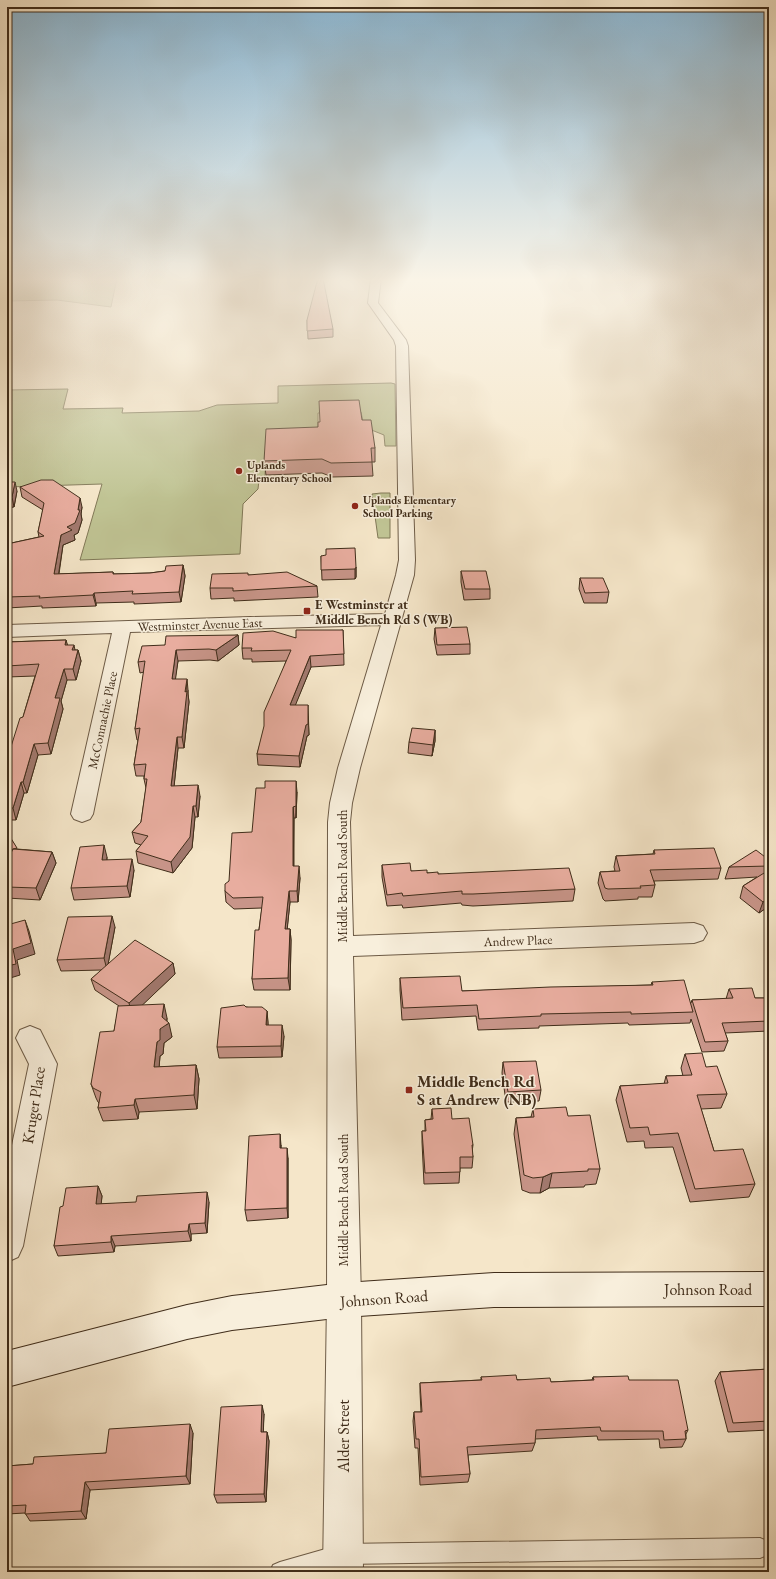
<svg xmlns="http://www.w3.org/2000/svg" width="776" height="1579" font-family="'EB Garamond',serif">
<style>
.green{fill:#c0c494;stroke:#807857}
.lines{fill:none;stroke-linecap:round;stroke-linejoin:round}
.service-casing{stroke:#6d5b46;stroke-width:2}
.minor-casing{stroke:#6d5b46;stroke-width:2}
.secondary-casing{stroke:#402d1a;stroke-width:2}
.service{fill:#f8efdc;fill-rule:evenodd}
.minor{fill:#f8efdc;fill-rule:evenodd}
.secondary{fill:#f8efdc;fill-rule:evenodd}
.wall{fill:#c89589;stroke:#402d1a}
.shaded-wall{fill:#a2796f;stroke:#402d1a}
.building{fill:#e8ad9f;stroke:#402d1a}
.poi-dot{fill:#8f2418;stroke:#f8efdc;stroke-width:1.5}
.labels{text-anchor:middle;stroke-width:3;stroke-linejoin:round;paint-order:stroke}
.far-poi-label{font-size:11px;font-weight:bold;fill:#402d1a;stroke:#f8efdc;text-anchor:start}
.poi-label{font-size:13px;font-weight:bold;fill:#402d1a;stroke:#f8efdc;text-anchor:start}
.street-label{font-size:13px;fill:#402d1a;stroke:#f8efdc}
.near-poi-label{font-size:16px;font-weight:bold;fill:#402d1a;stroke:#f8efdc;text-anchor:start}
.near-street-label{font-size:16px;fill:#402d1a;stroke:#f8efdc}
</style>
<rect width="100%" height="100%" fill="#f5e6c9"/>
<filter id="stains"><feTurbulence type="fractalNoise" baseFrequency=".005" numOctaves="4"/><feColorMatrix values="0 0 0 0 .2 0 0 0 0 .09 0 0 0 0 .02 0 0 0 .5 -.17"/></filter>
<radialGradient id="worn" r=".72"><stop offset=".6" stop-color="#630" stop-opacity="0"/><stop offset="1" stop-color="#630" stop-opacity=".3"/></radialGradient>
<path class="green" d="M25 278H117L111 307 57 300 7 301V280Z
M391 383 395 384 396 446H385L384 435 364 427 361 412 318 413V427L266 441 265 476 259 480 258 489 243 504 240 554 80 560 102 484 7 487V390L68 389 63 409 123 408 122 413 199 411 217 405 278 403V386Z
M381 493H390V538H378L372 494Z"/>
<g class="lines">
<g class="service-casing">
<path id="service" d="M760 1538 767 1541 769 1546 767 1555 760 1558 343 1564 315 1572H270L273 1565 280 1562 343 1544Z"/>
</g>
<g class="minor-casing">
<path id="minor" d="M371 278H381L378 303 406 340 408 346 415 560 414 575 360 768 352 803 350 822 353 936 694 923 703 926 707 933 703 940 694 943 353 956 361 1300 363 1572H323L327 1300 328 822 330 803 338 768 381 625 130 632 93 814 90 819 82 822 74 819 71 814 112 633 7 637V625L250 617 385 614 396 575 399 560 396 346 394 340 368 303Z
M30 1026 40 1030 57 1064 23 1246 18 1257 7 1262V1169L29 1064 16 1038 20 1030Z"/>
</g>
<g class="secondary-casing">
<path id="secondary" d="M769 1272V1306L494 1307 344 1317 232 1330 187 1339 7 1387V1351L187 1305 232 1296 344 1283 494 1273Z"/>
</g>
<use href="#service" class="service"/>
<use href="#minor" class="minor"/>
<use href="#secondary" class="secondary"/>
</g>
<path class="wall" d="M307 320 333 329V337L308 339Z
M362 420 375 448V462H372L373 476 332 477 322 473 266 475 264 461 318 427Z
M7 482 17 491 14 507 7 508Z
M20 487 82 507 81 514 82 520 78 533 74 535 75 540 63 545 59 574 113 572 114 574 150 573 165 571 183 565 185 576 181 602 134 604V602L96 603V606L42 608V606L7 608V544L39 537 38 532 43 510 22 497Z
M321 556 356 567V577L355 579 322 580Z
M461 571 490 589V599L464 600 461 582Z
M249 575 317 586 318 597 234 601V598L211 599 210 588Z
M580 578 609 592 607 603H584L579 589Z
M435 628 470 644V654L437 655 434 639Z
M343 630 344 665 311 667 295 705 308 716 309 735 307 736 300 767 258 765 257 754 286 661 252 662V659H243L242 648 296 638Z
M238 635 239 645 218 661 210 660 178 661 175 679 188 690V694L189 702 184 748H178L174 786 200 796 198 817H195L192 848 173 873 138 863 136 851 141 845 135 843 132 832 141 822 146 788 144 779V776H136L134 765 138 740H137L135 729 144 672 140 673 138 662 165 645Z
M66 640 67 645 75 650H78L81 661 76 680H67L61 701 63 709 51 754 38 755 27 793H24L16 820H7V753H9L23 717 35 676 7 677V642Z
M435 730V741L432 756 408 753 409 742Z
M297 792 296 818H294V866L300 878 298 902H290L287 929H290L291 940 290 990H254L252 979 262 908 234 909 226 902 225 891 229 881Z
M7 832 17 849 52 852 56 863 40 900 7 898Z
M654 850 721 868 718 879 654 881 655 885 652 897H638V899L605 901 603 899 598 883 600 872 615 871 614 867 616 856 653 854Z
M107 857V860L134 870 130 897 74 900 71 888Z
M769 860V906L759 913 740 898 743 886 757 877 725 879 729 867Z
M382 865 411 871 438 874 575 889 573 901 473 906 462 905 461 903 403 908 402 905 387 906 382 877Z
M115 927 108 964 173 963 175 974 142 1005 167 1018V1021L172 1037 164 1043 163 1054 160 1056 159 1067 196 1065 199 1079 197 1109 139 1112 138 1119 103 1121 98 1108 99 1103 98 1102 96 1098 91 1084 114 1031 119 1006 95 990 91 979 102 970 61 971 57 960Z
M400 978 462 991 651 985 652 982 691 1003 692 1000 726 999 729 989 755 998H769V1031L725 1033 728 1041 724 1051 702 1052 691 1019 690 1023 629 1025 628 1023 539 1026V1028L478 1030 476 1016 402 1020 400 990Z
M246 1007 267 1011 268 1025 284 1036 282 1057 219 1058 217 1047Z
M685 1054 706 1067 727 1094 721 1108 701 1109 714 1151 755 1184 749 1197 690 1202 673 1147 645 1148 644 1141 627 1142 616 1100 620 1086 664 1084 666 1076H683L681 1068Z
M503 1062 541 1090 539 1101 506 1102 502 1073Z
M432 1109 452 1119 473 1145 472 1152 473 1157 472 1168H460L459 1183 424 1184 422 1142V1131H425V1120L431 1119Z
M533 1109 568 1116 600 1169 596 1184 585 1185 584 1187 549 1188 540 1193H530L522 1190 514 1134 516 1118 531 1117Z
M769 1109V1120L767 1114Z
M281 1145V1148L288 1158V1218L247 1221 245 1210Z
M98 1186 102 1196 101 1204 209 1202 207 1233 191 1234V1241L115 1246 114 1252 58 1256 54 1246 63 1206Z
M769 1369V1430L728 1432 715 1381 720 1372Z
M481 1377 551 1382 592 1380 593 1377 629 1380 688 1430 686 1434V1439L682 1447 660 1448 659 1439 598 1440 597 1436 535 1439V1443L532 1451 468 1455 470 1474 468 1482 420 1485 418 1448H415L413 1421 414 1412H421L420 1392V1383L481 1380Z
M264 1414 263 1432H267L269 1441 266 1502 217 1503 214 1495Z
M193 1433 190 1484 90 1490 86 1519 30 1521 25 1513 7 1514V1466L33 1464 106 1453Z"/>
<path class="shaded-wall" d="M15 482 17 491 14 507 12 497Z
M80 498 82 507 81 514 82 520 78 533 74 535 75 540 63 545 57 584 54 574 61 535 67 527 78 510Z
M183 565 185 576 181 602 179 592Z
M356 567V577L355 579V569Z
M94 593 96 603V606L93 595Z
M238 635 239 645 218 661 216 650Z
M66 640 69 650 65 645Z
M74 645 76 655 72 650Z
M78 650 81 661 76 680 73 669Z
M176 650 178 661 174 690 172 679Z
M310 656 311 667 291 716 290 705Z
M64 669 67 680 61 701 63 709 51 754 48 743 55 698Z
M187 679 188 690V694L189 702 184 748 182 737Z
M308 705 309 735 307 736 300 767 299 756Z
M435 730V741L432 756 433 745Z
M177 737 178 748 173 797 171 786Z
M34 744 38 755 27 793 23 782Z
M296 781 297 792 296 818Z
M21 782 24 793 16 820 13 808Z
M198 785 200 796 198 817 196 806Z
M193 806 195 817 192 848 173 873 171 862Z
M293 807 294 818 293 878Z
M104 845 107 857 105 872 102 860Z
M13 849 7 865V852Z
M52 852 56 863 40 900 36 888Z
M132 859 134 870 130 897 127 886Z
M299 866 300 878 298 902 297 891Z
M289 891 290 902 286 941 285 929Z
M769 898V906L759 913 763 902Z
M112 916 115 927 107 970 104 958Z
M25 920 29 931 35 954 17 960 20 975 7 979V966L13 949Z
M290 929 291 940 290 990 288 978Z
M173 963 175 974 132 1015 129 1003Z
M164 1004 167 1018 166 1025 169 1023 172 1037 164 1043 163 1054 160 1056 158 1081 154 1067 157 1042 160 1029Z
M267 1011 268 1022V1036L266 1025Z
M282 1025 284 1036 282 1057 281 1046Z
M196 1065 199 1079 197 1109 194 1095Z
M135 1099 139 1112 138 1119 134 1105Z
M280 1134 281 1145V1159L280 1148Z
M287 1148 288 1158V1218L287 1208Z
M552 1173 549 1188 540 1193 543 1177Z
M98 1186 102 1196 100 1215 96 1204Z
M207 1192 209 1202 207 1233 205 1223Z
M189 1224 191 1234V1241L188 1231Z
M111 1236 115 1246 114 1252 111 1242Z
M262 1405 264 1414 263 1441 261 1432Z
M190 1424 193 1433 190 1484 186 1476Z
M267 1432 269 1441 266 1502 264 1494Z
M85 1482 90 1490 86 1519 81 1511Z"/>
<path class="building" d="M318 278H323L333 329 307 331V320Z
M359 400 362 420H371L375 448H371L372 462 331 463 322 459 264 461 266 429 318 427V422H320L319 401Z
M41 480H53L80 498 78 510H80L75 523 67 527 72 530 61 535 54 574 113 572V574L150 573 165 571 166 566 183 565 179 592 132 594 133 591 94 593 93 595 55 597 39 598 40 596 7 597V544L44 536 38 532 44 503 20 487Z
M7 482H15L12 497 7 498Z
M355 548 356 567 355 569 321 570V556L326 555V549Z
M461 571H486L490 589H465Z
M287 572 317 586 233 591V588H210L212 574 248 573V575Z
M580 578H603L609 592 585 593Z
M467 627 470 644 437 645 435 628Z
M296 630H343L344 654 310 656 290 705H308V724L306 725 299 756 257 754 264 726V712L291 650 251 651 252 648H242L243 633 273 631 296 638Z
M238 635 216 650 209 649 176 650 172 679H187L185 692 187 691 182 737H177L171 786 198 785 196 806H193L190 837 171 862 136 851 148 836 132 832 141 822 147 779H144L146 764 134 765 140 728 135 729 145 661 138 662 142 646 165 645 166 636Z
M66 640 65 645H74L72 650H78L73 669H64L55 698H60L48 743 34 744 23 782H21L13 808 7 809V753H9L20 718 23 717 39 664 7 666V642Z
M412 728 435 730 433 745 409 742Z
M265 781H296V806L293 807V866H299L297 891H289L285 929H290L288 978 252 979 255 930H259L263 897 233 898 225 891V884L229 881 232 833 252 832 256 788H265Z
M7 832 17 848 13 849 52 852 36 888 7 887V861L13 849 7 852Z
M104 845 102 860 132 859 127 886 71 888 80 847Z
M714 848 721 868 650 870 655 885 640 886 641 888 608 889 605 888 600 872 620 871 616 856 655 854 654 850Z
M756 850 769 860V866L729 867Z
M410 863 411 871 427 870V873L438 872V874L569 868 575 889 473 894H462V891L403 896 402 893 387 895 382 865Z
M769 870V898L763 902 743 886Z
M112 916 104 958 57 960 68 917Z
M25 920 31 943 13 949 16 964 7 966V925Z
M135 940 173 963 129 1003 91 979Z
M460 976 462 991 550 987 653 985 652 982 684 980 693 1012 631 1014V1012L541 1014V1016L479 1019 477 1005 403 1008 400 978Z
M752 988 755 998H769V1021L722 1023 728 1041 705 1042 692 1000 733 998 729 989Z
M164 1004 162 1017 169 1023 160 1029V1040L157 1042 154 1067 196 1065 194 1095 135 1099 134 1105 98 1108 101 1092 93 1088 91 1084 100 1032 114 1031 118 1006Z
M244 1005 246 1007H262L267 1011 266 1025H282L281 1046 217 1047 221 1008Z
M702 1053 706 1067 717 1066 727 1094 697 1095 714 1151 743 1149 755 1184 695 1189 678 1133 650 1135 648 1127 630 1128 620 1086 668 1083 666 1076 692 1075 685 1054Z
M536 1061 541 1090 508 1092 503 1062Z
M566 1107 568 1116 590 1115 600 1169H588V1171L552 1173 543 1177 533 1178 524 1175 516 1118 534 1117 533 1109Z
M451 1108 452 1119 469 1118 473 1145H472L473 1157H460V1172L425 1173 422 1131H426L425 1120 433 1119 432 1109Z
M280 1134V1148H287V1208L245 1210 249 1136Z
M98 1186 96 1204 136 1202 137 1196 207 1192 205 1223 189 1224 188 1231 111 1236V1242L54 1246 60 1207 63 1206 66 1188Z
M769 1369V1421L733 1423 720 1372Z
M516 1375 517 1380 550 1378 551 1382 594 1380 593 1377 628 1376 629 1380H678L688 1430 685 1431 686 1439 664 1440 663 1431H601L600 1427 536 1430 535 1443 467 1447 470 1474 421 1477 419 1439H416L414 1412H422L420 1383 482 1380 481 1377Z
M262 1405 261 1432H267L264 1494 214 1495 221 1407Z
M190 1424 186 1476 85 1482 81 1511 25 1514 26 1505 7 1506V1466L33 1464 34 1457 106 1453 109 1429Z"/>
<linearGradient id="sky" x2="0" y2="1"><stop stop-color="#8ab8d6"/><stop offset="0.56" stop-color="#faf4e7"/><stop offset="1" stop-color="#faf4e7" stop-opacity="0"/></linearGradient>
<rect width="776" height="499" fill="url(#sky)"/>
<g class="poi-dot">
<circle cx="239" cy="471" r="4"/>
<circle cx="355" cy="506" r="4"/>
<rect x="303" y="607" width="8" height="8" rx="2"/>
<rect x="405" y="1086" width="8" height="8" rx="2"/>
</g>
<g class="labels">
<g class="far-poi-label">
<text x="247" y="469">Uplands<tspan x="247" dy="13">Elementary School</tspan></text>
<text x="363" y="504">Uplands Elementary<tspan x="363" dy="13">School Parking</tspan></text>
</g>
<g class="poi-label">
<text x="315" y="609">E Westminster at<tspan x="315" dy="15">Middle Bench Rd S (WB)</tspan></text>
</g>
<g class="street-label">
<text transform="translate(200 624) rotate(-2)" y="5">Westminster Avenue East</text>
<text transform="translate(102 720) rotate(-78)" y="5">McConnachie Place</text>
<text transform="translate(342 876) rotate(-90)" y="5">Middle Bench Road South</text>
<text transform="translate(518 940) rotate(-2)" y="5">Andrew Place</text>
<text transform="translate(343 1200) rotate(-90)" y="5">Middle Bench Road South</text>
</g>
<g class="near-poi-label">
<text x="417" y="1087">Middle Bench Rd<tspan x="417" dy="18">S at Andrew (NB)</tspan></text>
</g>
<g class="near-street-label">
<text transform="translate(33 1105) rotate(-81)" y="6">Kruger Place</text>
<text x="708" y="1295">Johnson Road</text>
<text transform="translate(384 1298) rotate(-4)" y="6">Johnson Road</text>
<text transform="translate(343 1436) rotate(-90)" y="6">Alder Street</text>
</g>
</g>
<rect width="776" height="1579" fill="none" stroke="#f5e6c9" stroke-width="24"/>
<rect x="8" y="8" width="760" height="1563" fill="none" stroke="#402d1a" stroke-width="2"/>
<rect x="12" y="12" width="752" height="1555" fill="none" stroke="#402d1a"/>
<rect width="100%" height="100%" filter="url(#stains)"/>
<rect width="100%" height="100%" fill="url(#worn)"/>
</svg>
